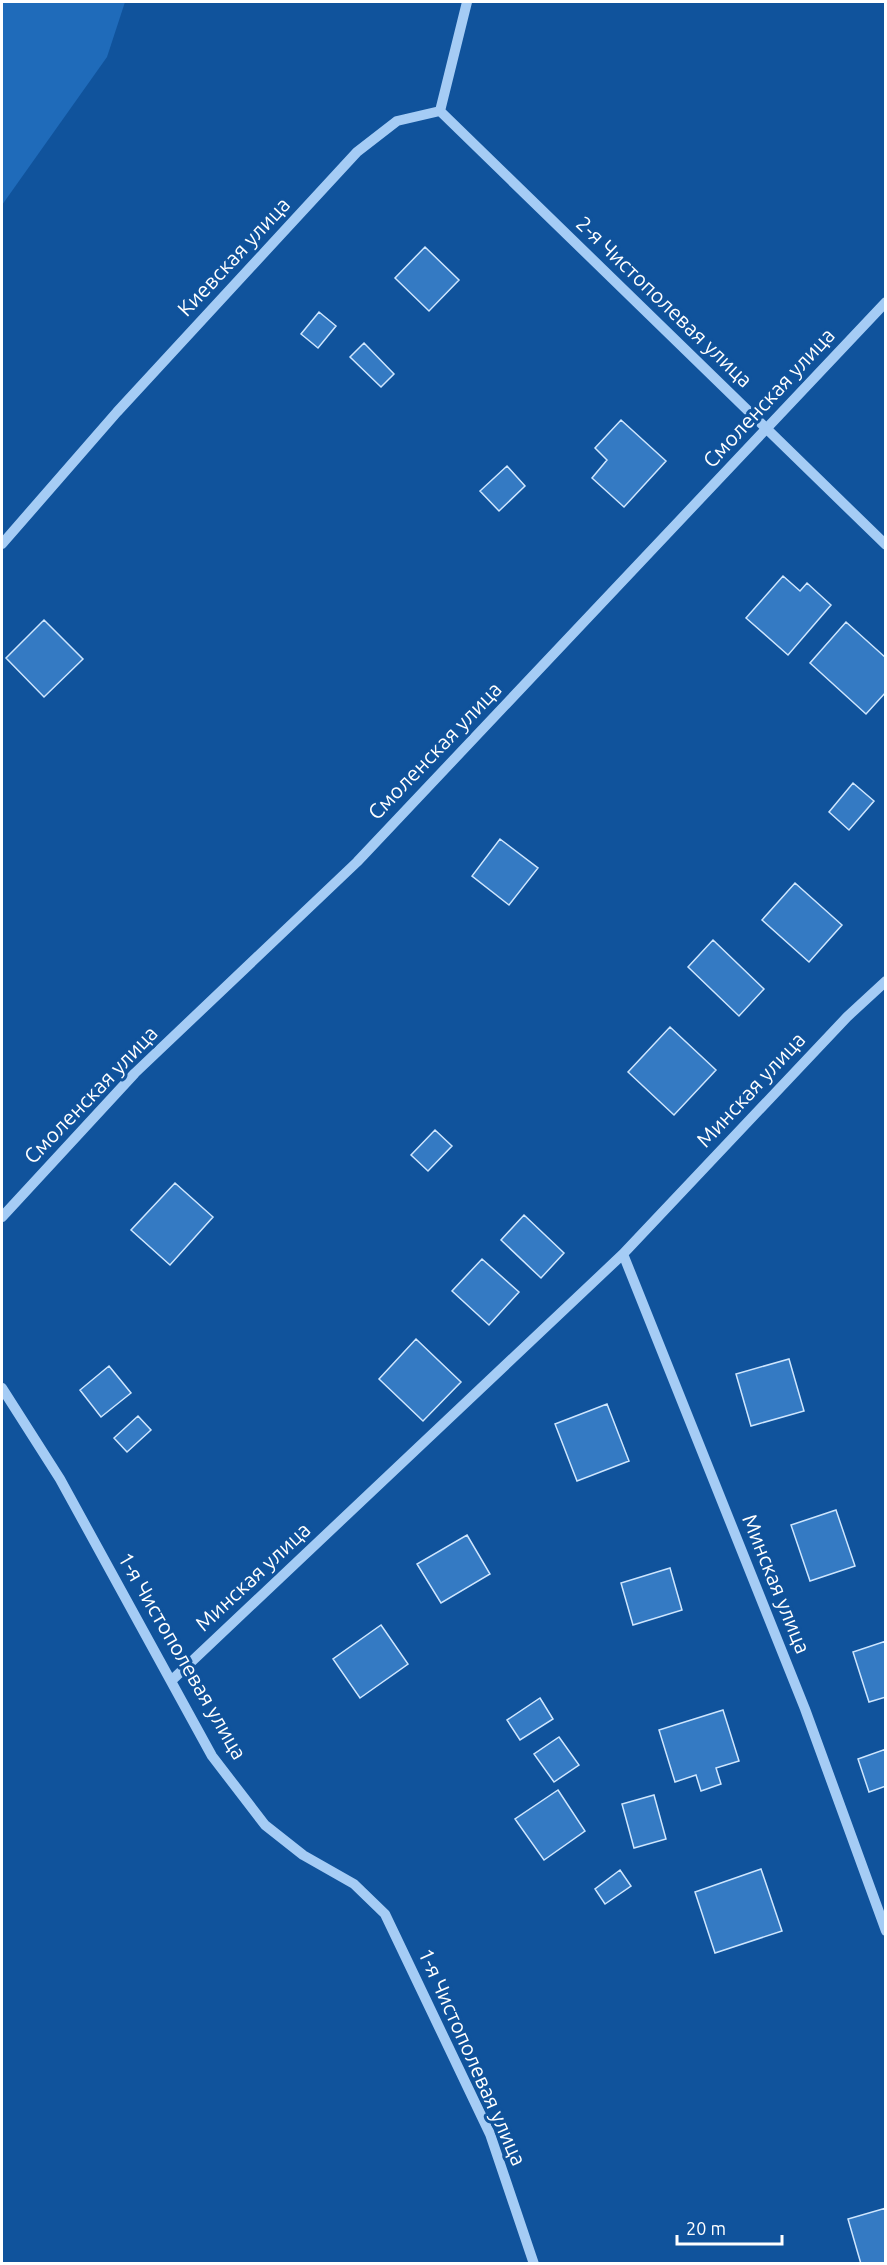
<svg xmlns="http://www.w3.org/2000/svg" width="887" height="2265" font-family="Ubuntu,sans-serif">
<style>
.green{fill:#1f6bba}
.building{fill:#347ac3;stroke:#cee6fe;stroke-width:1.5}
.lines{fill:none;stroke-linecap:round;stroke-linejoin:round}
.minor{stroke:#a5ccf5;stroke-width:10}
.labels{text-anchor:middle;stroke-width:6;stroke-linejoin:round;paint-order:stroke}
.street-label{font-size:21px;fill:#fff;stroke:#10539c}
</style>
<rect width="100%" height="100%" fill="#10539c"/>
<path class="green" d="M2 2H125L107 57 2 205Z"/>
<path class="building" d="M425 247 459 280 429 311 395 278Z
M319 312 336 326 318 348 301 334Z
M364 343 394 374 381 387 350 357Z
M621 420 666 461 624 507 592 478 607 460 595 448Z
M507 466 525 486 499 511 480 491Z
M783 576 800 591 807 583 831 605 788 655 746 618Z
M44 620 83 659 44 697 6 658Z
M846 622 886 658V692L866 714 810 663Z
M853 783 874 801 849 830 829 812Z
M500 839 538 868 509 905 472 876Z
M795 883 842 925 809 962 762 920Z
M713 940 764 989 739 1016 688 967Z
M670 1027 716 1070 674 1115 628 1072Z
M435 1130 452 1146 428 1171 411 1155Z
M175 1183 213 1217 170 1265 131 1230Z
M524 1215 564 1253 541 1278 501 1240Z
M482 1259 519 1292 489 1325 452 1291Z
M416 1339 461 1382 423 1421 379 1379Z
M789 1359 804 1411 751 1426 736 1374Z
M109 1366 131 1393 101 1417 80 1390Z
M607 1404 629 1461 577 1481 555 1424Z
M138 1416 151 1430 127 1452 114 1438Z
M836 1510 855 1566 810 1581 791 1525Z
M467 1535 490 1574 441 1603 417 1564Z
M670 1568 682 1610 633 1625 621 1583Z
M381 1625 408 1664 360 1698 333 1659Z
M886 1641V1697L869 1702 853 1652Z
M540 1698 553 1719 520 1740 507 1720Z
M723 1710 739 1761 716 1768 721 1784 701 1791 696 1775 675 1782 659 1730Z
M559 1737 579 1765 554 1782 534 1754Z
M886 1749V1786L869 1792 858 1759Z
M558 1790 585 1831 544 1860 515 1819Z
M654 1795 666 1839 634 1848 622 1804Z
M761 1869 782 1931 715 1953 695 1892Z
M620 1870 631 1886 605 1904 595 1889Z
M886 2208V2264H861L848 2219Z"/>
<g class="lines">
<path class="minor" d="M440 111 886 545
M2 544 117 412 357 152 397 121 440 111 467 2
M2 1217 135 1073 357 862 886 302
M623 1254 805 1709 886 1931
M2 1388 60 1479 212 1756 265 1825 303 1855 354 1884 385 1914 490 2134 534 2264
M171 1681 623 1254 847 1017 886 981"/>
</g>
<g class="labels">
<g class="street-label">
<text transform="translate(234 257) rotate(-47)" y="7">Киевская улица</text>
<text transform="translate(664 302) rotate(44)" y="7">2-я Чистополевая улица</text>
<text transform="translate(769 398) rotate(-47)" y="7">Смоленская улица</text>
<text transform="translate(435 751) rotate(-46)" y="7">Смоленская улица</text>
<text transform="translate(751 1090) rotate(-47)" y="7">Минская улица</text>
<text transform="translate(91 1095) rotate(-46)" y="7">Смоленская улица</text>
<text transform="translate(253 1577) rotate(-43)" y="7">Минская улица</text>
<text transform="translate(776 1584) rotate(68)" y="7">Минская улица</text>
<text transform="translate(182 1656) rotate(60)" y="7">1-я Чистополевая улица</text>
<text transform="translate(472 2057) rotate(66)" y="7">1-я Чистополевая улица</text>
</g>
</g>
<rect width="887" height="2265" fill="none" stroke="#ffffff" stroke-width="6"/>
<path d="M677 2235v9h105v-9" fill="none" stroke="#ffffff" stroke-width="3"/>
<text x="686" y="2235" font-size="18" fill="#ffffff" stroke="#10539c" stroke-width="4.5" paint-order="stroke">20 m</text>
</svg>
